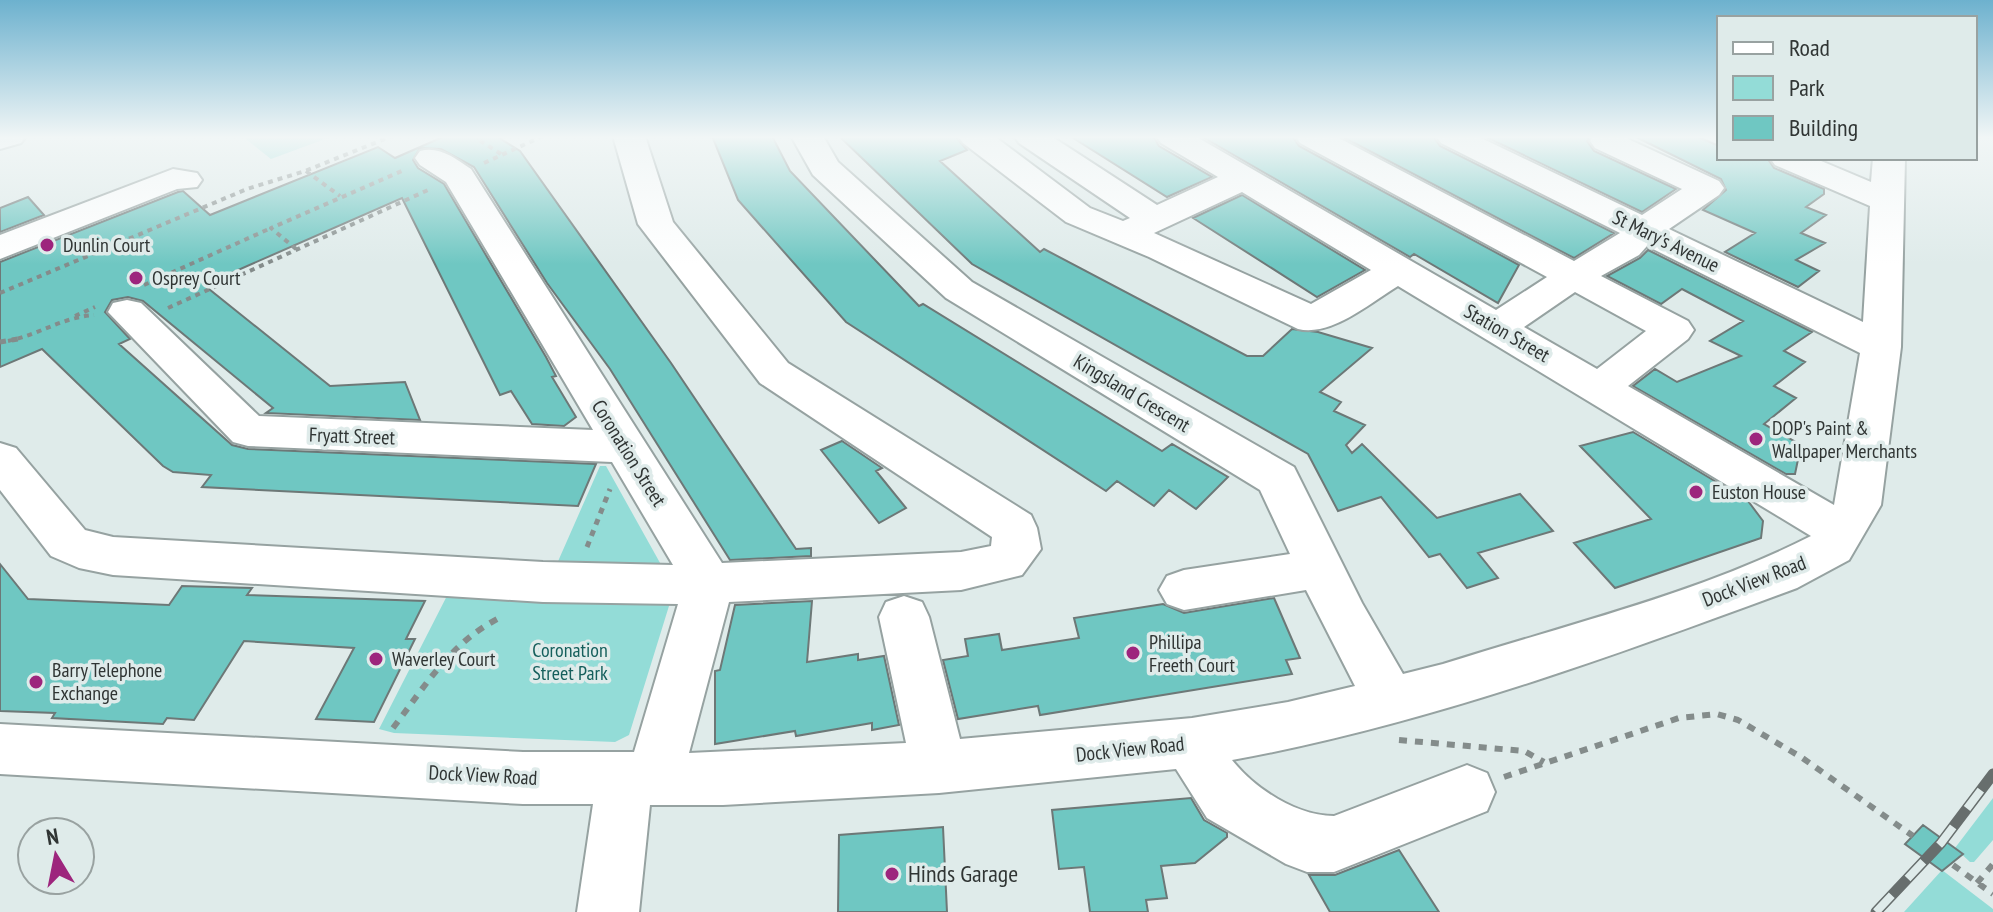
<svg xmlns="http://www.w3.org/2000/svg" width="1993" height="912" font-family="'PT Sans Narrow',sans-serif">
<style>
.green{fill:#93dcd7}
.building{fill:#6fc7c2;stroke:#6d7877;stroke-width:2}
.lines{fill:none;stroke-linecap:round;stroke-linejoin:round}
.minor-casing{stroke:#96a2a1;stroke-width:4}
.path-far2{stroke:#848c8b;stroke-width:4;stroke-dasharray:5 5;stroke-linecap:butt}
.path-far1{stroke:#848c8b;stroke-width:5;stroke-dasharray:6 6;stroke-linecap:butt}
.path{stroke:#848c8b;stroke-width:6;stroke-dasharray:8 8;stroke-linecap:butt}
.minor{fill:#fff;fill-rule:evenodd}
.rail-casing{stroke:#676e6d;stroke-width:11}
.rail{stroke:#dfebea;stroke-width:8;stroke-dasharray:23;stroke-linecap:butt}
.poi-dot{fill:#9d257d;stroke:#dfebea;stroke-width:3}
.labels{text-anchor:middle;stroke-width:7;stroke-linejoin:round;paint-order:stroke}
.street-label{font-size:20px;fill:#303534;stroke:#dfebea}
.poi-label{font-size:20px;fill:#303534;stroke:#dfebea;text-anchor:start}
.park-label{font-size:20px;fill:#155f5c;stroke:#dfebea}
.near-poi-label{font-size:24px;fill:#303534;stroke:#dfebea;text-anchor:start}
</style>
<rect width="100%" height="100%" fill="#dfebea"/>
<path class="green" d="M242 136H333L271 159Z
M600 466H606L669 579 673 593 629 735 615 742 394 733 379 729 452 586 552 575Z
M1993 798V840L1974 862H1970L1955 848Z
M1942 870 1993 909V912H1904Z"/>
<path class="building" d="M445 136H496L520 151 671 363 796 549 811 548V556L730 560 610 369 547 283 474 167 441 149 420 148 413 160 418 168 444 184 546 357 556 376 552 377 576 417 564 426 532 424 511 391 500 395 402 198 204 285 330 386 405 382 420 420 266 413 273 408 143 301 128 297 112 300 105 312 130 339 119 344 232 445 248 449 596 464 578 506 202 487 211 475 173 472 163 466 42 349 0 367V262L178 192 183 191 210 215 378 147 395 158Z
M712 136H772L790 171 919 306 923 304 1162 451 1172 444 1228 477 1196 509 1169 490 1154 506 1117 481 1106 491 846 322 738 200Z
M839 136H955L967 150 940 161 1040 252 1044 249 1247 356H1263L1292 329 1318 332 1372 348 1320 392 1341 402 1334 411 1365 425 1346 445 1352 453 1362 444 1437 518 1520 494 1553 531 1478 553 1498 578 1467 588 1440 554 1429 557 1381 497 1338 511 1308 454 972 264Z
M1070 136H1153L1159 146 1212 177 1167 197Z
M1201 136H1292L1299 146 1519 265 1498 303 1414 254 1410 257Z
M1341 136H1433L1440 146 1614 233 1574 258Z
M1484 136H1590L1587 141 1594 151 1676 189 1642 212Z
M1634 136H1696L1719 146V158H1767L1774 168 1824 189V194L1806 207 1826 215 1801 233 1825 243 1796 260 1819 271 1798 287 1725 252 1755 233 1703 210 1726 190 1721 179Z
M1242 195 1365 270 1317 297 1193 218Z
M28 197 44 215 0 232V208Z
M1648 250 1812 332 1784 351 1805 362 1774 386 1796 398 1764 424 1801 445 1795 474H1786L1633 386 1655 369 1677 382 1741 356 1710 341 1743 321 1682 289 1661 304 1607 276 1640 258Z
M1633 432 1748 501 1763 521 1761 538 1615 588 1574 543 1651 519 1580 446Z
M842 441 882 468 876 471 906 508 879 523 821 450Z
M0 564 28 599 169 605 182 586 252 588 247 595 425 601 406 639H415L374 722 316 719 354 648 244 641 194 720 167 718 163 724 52 718 55 713 0 711Z
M1274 598 1300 658 1286 660 1292 674 1040 715 1038 706 958 719 943 660 968 656 965 639 999 634 1002 650 1079 638 1074 618 1163 604 1184 613Z
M812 601 807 662 858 654V660L884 656 899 725 872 730V723L796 736 795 731 715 744V671L720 670 735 605Z
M1191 798 1204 820 1227 833V837L1195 863 1161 866 1167 898 1146 900 1148 912H1090L1084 867 1059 869 1052 810Z
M1923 825 1963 854 1942 871 1905 844Z
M943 827 947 912H838L839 835Z
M1399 850 1439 912H1330L1309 875H1335Z"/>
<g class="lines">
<g class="minor-casing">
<path id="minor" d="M0 136H26L21 143 0 149Z
M613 136H645L673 222 788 363 1031 515 1037 528 1041 549 1022 575 961 590 729 602 689 753 906 743 879 617 886 602 904 596 922 602 929 617 960 739 1192 718 1288 702 1355 686 1306 590 1184 610 1167 604 1159 590 1167 576 1184 570 1290 554 1260 490 946 298 813 175 791 136H823L838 162 972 282 1294 467 1362 603 1403 674 1443 664C1565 625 1697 594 1811 536L1398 286C1370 303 1331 337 1298 329L1149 257 1066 222 963 143 958 136H994L1090 208 1123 221 1130 218 1019 143 1014 136H1051L1157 205 1218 177 1161 143 1156 136H1195L1496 310 1547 277 1300 143 1295 136H1335L1574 261 1620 233 1441 143 1436 136H1477L1642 215 1682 189 1595 148 1590 141 1594 136H1631L1628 139 1719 181 1724 188 1719 195 1669 229 1863 322 1870 206 1775 165 1770 158H1814L1871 182 1873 158H1905L1901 347 1881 505 1849 560 1797 588C1613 656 1425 725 1232 760 1255 789 1297 816 1334 816L1467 765 1487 773 1495 792 1487 811 1334 872H1307L1286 864 1207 818 1176 769 939 793 723 805H650L639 912H577L593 804H523L0 774V724L523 752H634L678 604 543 602 113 575 79 568 51 556 0 490V443L16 448 85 530 113 537 543 562 673 565 612 462 248 446 233 442 108 312 113 303 127 300 141 303 259 416 593 430 446 182 420 165 415 158 420 151C440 146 454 158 471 169L722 563 961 552 991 546 992 537 760 383 638 224ZM1242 192 1371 270 1311 304 1154 233ZM1647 246 1860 353 1834 505 1628 386 1688 339 1694 330 1688 321 1601 276 1639 255ZM1575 292 1646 331 1597 369 1524 327Z
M173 169 197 173 202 180 197 187 177 189 0 259V235Z"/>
</g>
<path class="path-far2" d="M481 136 476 138 501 154
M484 163 543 136
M306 171 340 196
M296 249 271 228 404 170
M144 285 271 228
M0 293 247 189 305 171 392 136
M168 308 428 190
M75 316 95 307
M8 341C38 335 63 317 94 315"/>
<path class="path-far1" d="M0 342 18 339
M587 547 610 489"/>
<path class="path" d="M393 728C426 685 451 642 501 617
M1399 740 1524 751 1544 762
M1504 777 1679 718 1717 714 1738 720 1801 757 1913 836
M1953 865 1993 894
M1977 883 1993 864"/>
<use href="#minor" class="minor"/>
<g class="rail-casing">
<path id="rail" d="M1876 912 1941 843 1993 774"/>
</g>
<use href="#rail" class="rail"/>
</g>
<linearGradient id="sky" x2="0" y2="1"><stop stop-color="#6db1ce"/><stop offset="0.52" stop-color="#f1f6f6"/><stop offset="1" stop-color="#f1f6f6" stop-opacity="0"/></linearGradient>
<rect width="1993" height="264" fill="url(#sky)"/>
<g class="poi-dot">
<circle cx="47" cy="245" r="8"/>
<circle cx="136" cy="278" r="8"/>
<circle cx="1756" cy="439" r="8"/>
<circle cx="1696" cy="492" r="8"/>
<circle cx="1133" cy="653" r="8"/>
<circle cx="376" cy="659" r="8"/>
<circle cx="36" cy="682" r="8"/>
<circle cx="892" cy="874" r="8"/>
</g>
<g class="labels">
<g class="street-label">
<text transform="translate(1666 241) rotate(26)" y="7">St Mary's Avenue</text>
<text transform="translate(1507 333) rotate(30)" y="7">Station Street</text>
<text transform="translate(1132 393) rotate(31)" y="7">Kingsland Crescent</text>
<text transform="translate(352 436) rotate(2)" y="7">Fryatt Street</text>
<text transform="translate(629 453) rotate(58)" y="7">Coronation Street</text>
<text transform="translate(1754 581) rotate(-21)" y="7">Dock View Road</text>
<text transform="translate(1130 749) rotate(-6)" y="7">Dock View Road</text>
<text transform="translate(483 775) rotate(3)" y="7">Dock View Road</text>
</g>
<g class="poi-label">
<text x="63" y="252">Dunlin Court</text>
<text x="152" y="285">Osprey Court</text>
<text x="1772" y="435">DOP's Paint &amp;<tspan x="1772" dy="23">Wallpaper Merchants</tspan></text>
<text x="1712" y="499">Euston House</text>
<text x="1149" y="649">Phillipa<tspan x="1149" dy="23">Freeth Court</tspan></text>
<text x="392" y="666">Waverley Court</text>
<text x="52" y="677">Barry Telephone<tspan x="52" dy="23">Exchange</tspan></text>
</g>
<g class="park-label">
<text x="570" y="657">Coronation<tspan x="570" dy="23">Street Park</tspan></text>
</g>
<g class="near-poi-label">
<text x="908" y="882">Hinds Garage</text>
</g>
</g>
<rect x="1717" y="16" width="260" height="144" fill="#dfebea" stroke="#99a2a1" stroke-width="2"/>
<rect x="1733" y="42" width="40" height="12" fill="#ffffff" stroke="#99a2a1" stroke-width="2"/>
<text x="1789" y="56" font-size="24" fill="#303534">Road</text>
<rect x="1733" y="76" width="40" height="24" fill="#93dcd7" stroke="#99a2a1" stroke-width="2"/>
<text x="1789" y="96" font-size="24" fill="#303534">Park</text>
<rect x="1733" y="116" width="40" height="24" fill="#6fc7c2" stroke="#99a2a1" stroke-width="2"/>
<text x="1789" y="136" font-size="24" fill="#303534">Building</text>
<g transform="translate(56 856) rotate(350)"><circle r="38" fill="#dfebea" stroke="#99a2a1" stroke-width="2"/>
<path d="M0-6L14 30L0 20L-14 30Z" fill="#9d257d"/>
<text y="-12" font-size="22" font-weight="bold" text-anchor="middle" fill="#303534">N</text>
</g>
</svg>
